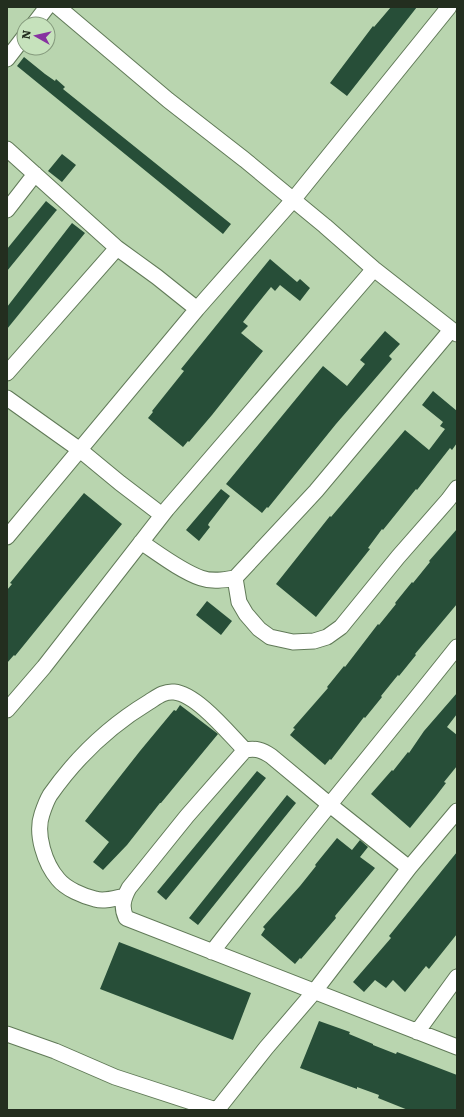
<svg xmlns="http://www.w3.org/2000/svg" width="464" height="1117" font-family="Literata,serif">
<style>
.building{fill:#274e38}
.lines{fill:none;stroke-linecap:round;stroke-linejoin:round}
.street-casing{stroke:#617a58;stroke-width:17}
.street{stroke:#fff;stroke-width:15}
</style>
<rect width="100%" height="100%" fill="#b9d5af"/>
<path class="building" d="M391 7H417L347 96 330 83 373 26 374 27Z
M24 57 45 74 55 81 56 79 65 87 63 89 231 224 223 234 17 66Z
M62 154 76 165 62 182 48 171Z
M46 201 57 210 56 211 7 271V249Z
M72 223 85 233 7 329V307Z
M270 259 297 282 300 279 310 288 300 301 280 285 275 291 271 287 250 313 243 322 248 326 241 333 263 351 212 415 189 442 188 441 183 447 148 418 153 412 152 411 184 371 181 369Z
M385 331 400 344 389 356 392 359 336 424 268 508 267 507 262 513 226 484 323 366 347 386 365 364 360 360Z
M433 391 457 411V443L452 450 450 448 417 490 416 489 383 530 382 529 368 548 370 549 316 617 276 584 330 516 331 517 405 430 429 450 445 429 440 426 443 422 422 405Z
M221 489 230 496 209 523 208 525 210 527 199 541 186 530Z
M84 493 122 524 15 656 14 655 7 663V590L12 584 10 583 32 556Z
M457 529V604L415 654 416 655 399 676 398 675 381 696 382 697 365 718 364 717 331 760 330 759 325 765 290 735 295 729 293 728 328 688 327 687 344 666 345 667 378 624 379 625 396 604 395 603 412 582 413 583 430 562 429 561Z
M207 601 232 621 221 635 196 615Z
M457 693V714L447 727 457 735V766L444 782 446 783 436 796 410 828 371 794 392 770 393 771 408 752 409 753 424 731Z
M180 705 218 734 161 803H160L127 845 103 870 93 862 109 842 85 821 140 751 174 710 176 711Z
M257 771 266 778 166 900 157 892Z
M287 795 296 803 198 925 189 918Z
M337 838 352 850 360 840 368 847 360 857 375 868 335 916 336 918 301 959 300 958 295 964 261 935 265 929 263 927 300 886 316 866 315 865Z
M457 852V934L429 969 426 966 405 992 393 980 386 988 375 980 364 992 353 982 391 938 389 936Z
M119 942 251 993 233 1040 100 989Z
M319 1021 350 1032 349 1034 373 1044V1045L396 1054 397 1052 457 1075V1110H408L378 1098 379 1095 357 1087V1089L300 1068Z"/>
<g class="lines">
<g class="street-casing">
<path id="street" d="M58 7 168 100 245 160 325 226 374 269 457 334
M34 24 47 7
M7 59 24 37
M7 149 117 248
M7 210 35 174
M7 373 117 248 157 277 197 309
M7 398 80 450 120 483 162 515
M7 537 197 309 293 200 449 7
M141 542C159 554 181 571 201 578 212 582 224 580 235 578L316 491 451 330
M235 578 239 602 246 614 259 629 270 637 293 642 314 641 327 637 341 627 398 557 448 500 457 488
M7 710 44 667 167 509 374 269
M409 868 330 805 271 756C262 750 256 748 245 750L187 816 129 888C123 899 121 907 126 918L457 1047
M125 896C115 898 105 902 95 899 83 896 66 889 58 879 45 864 35 834 42 814 44 808 47 800 50 795 76 758 111 725 149 702 157 697 164 691 174 692 197 694 229 734 245 750
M212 952C292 849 376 749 457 647
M417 1032 457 977
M7 1034 55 1051 115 1077 216 1110
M217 1110 266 1048 314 992 409 868 457 811"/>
</g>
<use href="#street" class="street"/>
</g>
<rect width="464" height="1117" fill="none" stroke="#232e1f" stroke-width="16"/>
<g transform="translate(36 36) rotate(278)"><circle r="19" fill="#c6e2bc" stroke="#859a7d"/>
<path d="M0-3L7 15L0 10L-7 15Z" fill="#8732a0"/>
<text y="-6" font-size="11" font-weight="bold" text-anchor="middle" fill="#232e1f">N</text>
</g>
</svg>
